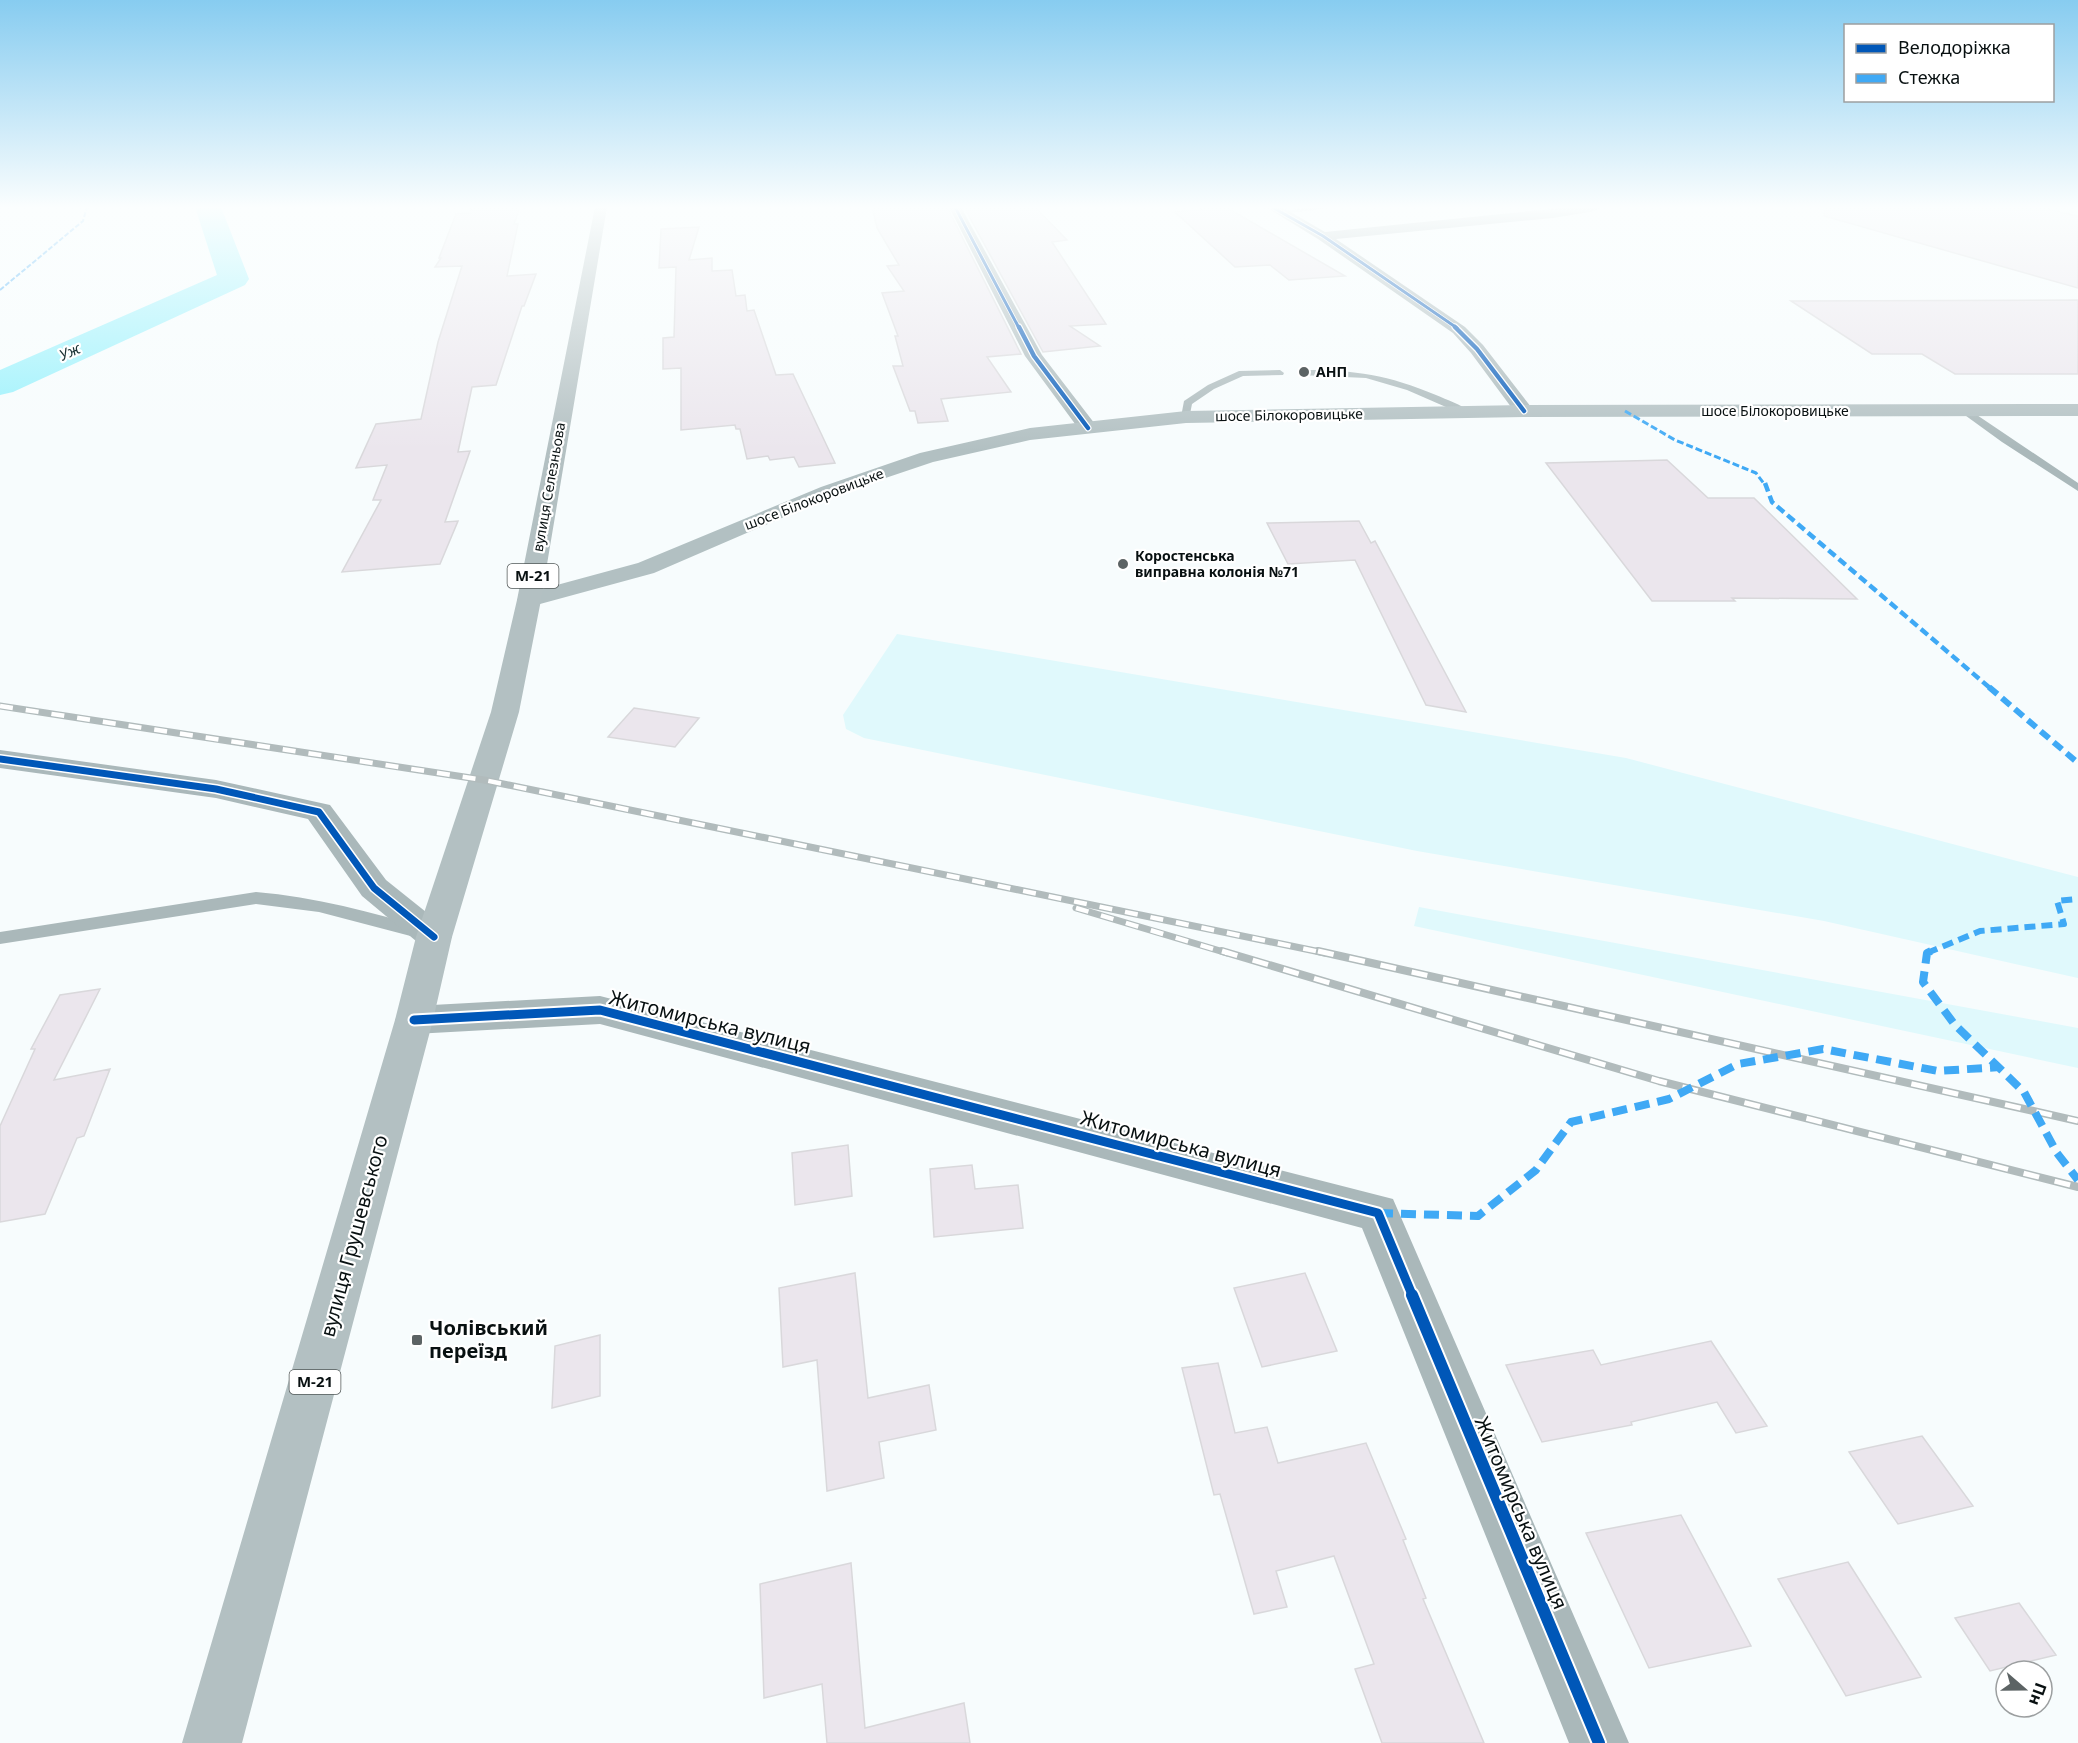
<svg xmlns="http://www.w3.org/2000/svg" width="2078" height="1743" font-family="'Noto Sans',sans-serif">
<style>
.green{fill:#e0f9fc}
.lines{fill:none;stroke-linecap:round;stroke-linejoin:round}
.river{fill:#97f1fc;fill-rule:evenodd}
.building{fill:#ebe6ed;stroke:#d9d8db;stroke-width:1.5}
.lane{fill:#aab8ba;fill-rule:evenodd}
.street{fill:#aab8ba;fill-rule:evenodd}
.secondary{fill:#b2c0c2;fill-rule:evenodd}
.highway{fill:#b3c0c2;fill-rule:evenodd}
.rail-far1-casing{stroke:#b1bbbc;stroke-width:7}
.rail-casing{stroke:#b1bbbc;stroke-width:8}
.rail-far1{stroke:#fff;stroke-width:4.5;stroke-dasharray:13;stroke-linecap:butt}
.rail{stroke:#fff;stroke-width:5;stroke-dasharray:16;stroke-linecap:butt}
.quiet-far4{stroke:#3fa9f5;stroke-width:2;stroke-dasharray:5 2;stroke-linecap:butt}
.quiet-far3{stroke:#3fa9f5;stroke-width:3;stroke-dasharray:7 3;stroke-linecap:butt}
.quiet-far2{stroke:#3fa9f5;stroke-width:4.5;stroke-dasharray:9 4.5;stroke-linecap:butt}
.quiet-far1{stroke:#3fa9f5;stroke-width:6;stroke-dasharray:11 6;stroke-linecap:butt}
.quiet{stroke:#3fa9f5;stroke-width:8;stroke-dasharray:15 8;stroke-linecap:butt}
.cycleway-far4-casing{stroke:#fff;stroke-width:4.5}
.cycleway-far3-casing{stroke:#fff;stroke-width:7}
.cycleway-far2-casing{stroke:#fff;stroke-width:10}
.cycleway-far1-casing{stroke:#fff;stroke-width:13}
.cycleway-casing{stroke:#fff;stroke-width:16}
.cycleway-far4{stroke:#0057b8;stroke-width:3}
.cycleway-far3{stroke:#0057b8;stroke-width:4.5}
.cycleway-far2{stroke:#0057b8;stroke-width:7}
.cycleway-far1{stroke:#0057b8;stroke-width:9}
.cycleway{stroke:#0057b8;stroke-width:12}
.poi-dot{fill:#5c6364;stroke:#fff;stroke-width:2}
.labels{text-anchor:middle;stroke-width:4.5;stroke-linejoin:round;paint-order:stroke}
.far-poi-label{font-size:14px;font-weight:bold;fill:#081011;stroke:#fff;text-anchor:start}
.far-street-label{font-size:14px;fill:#081011;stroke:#fff}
.far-water-label{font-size:15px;font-style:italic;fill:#1a3133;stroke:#fff}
.shield{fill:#fff;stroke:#525858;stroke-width:1.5}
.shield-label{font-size:15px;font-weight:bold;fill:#081011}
.near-street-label{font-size:20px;fill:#081011;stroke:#fff}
.near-poi-label{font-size:20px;font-weight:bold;fill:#081011;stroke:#fff;text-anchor:start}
</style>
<rect width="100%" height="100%" fill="#f7fcfd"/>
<path class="green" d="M897 634 1626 758 2078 877V978L1824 921 1417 851 864 738 846 729 843 715Z
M1419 907 2078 1028V1068L1414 926Z"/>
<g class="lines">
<path class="river" d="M195 207H221L249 279 245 285 13 392 0 395V370L217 275Z"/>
</g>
<path class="building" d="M472 207H520L514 224H518L507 276 536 274 524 306H522L496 385 472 387 458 452 470 451 445 522 458 521 440 564 342 572 381 500H373L387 465 356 468 376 424 421 419 438 342 462 266 435 267 441 258H439L456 214 470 213Z
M872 207H947L1021 354 987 357 1011 392 941 399 948 421 918 423 915 411H910L893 366H903L895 336H898L882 293 904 291 887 266 899 265 877 228Z
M964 207H1035L1067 240 1052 242 1106 324 1070 326 1100 346 1043 352Z
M1227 207 1229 209 1345 276 1289 280 1270 265 1235 267 1175 212Z
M1825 207H2038L2078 216V288L1824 216Z
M699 227 689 260 712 258V271L732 270 736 296 745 295 747 311 754 310 776 375 793 374 835 463 799 467 794 457 770 460 768 456 747 459 740 429H736L735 425 681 430V368L663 369V338L674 337 676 267 659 268 661 229Z
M2078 300V374H1955L1922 354H1872L1791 301Z
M1667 460 1708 498H1754L1857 599 1732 598 1735 601H1652L1546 463Z
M1359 521 1371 543 1375 541 1466 712 1426 705 1355 560 1288 564 1267 523Z
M634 708 699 718 675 747 608 737Z
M100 989 54 1080 110 1069 84 1136 77 1138 45 1214 0 1222V1126L35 1049H31L60 995Z
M848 1145 852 1196 795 1205 792 1153Z
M972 1165 975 1189 1018 1185 1023 1228 934 1237 930 1169Z
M855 1273 868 1398 929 1385 936 1430 879 1442 884 1478 827 1491 817 1360 783 1367 779 1288Z
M1305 1273 1337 1351 1262 1367 1234 1288Z
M600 1335V1396L552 1408 555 1346Z
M1711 1341 1767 1426 1736 1433 1717 1402 1631 1422 1632 1425 1542 1442 1506 1365 1593 1350 1601 1365Z
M1218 1363 1235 1433 1267 1427 1278 1463 1366 1443 1406 1539 1403 1540 1426 1598 1423 1599 1484 1743H1382L1355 1669 1374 1664 1334 1556 1276 1571 1287 1607 1254 1614 1220 1494 1214 1495 1182 1368Z
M1922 1436 1973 1506 1898 1524 1849 1452Z
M1681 1515 1751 1646 1649 1668 1586 1533Z
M1848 1562 1921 1677 1846 1696 1778 1579Z
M851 1563 865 1728 964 1703 970 1743H827L822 1684 764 1698 760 1584Z
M2019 1603 2056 1655 1990 1671 1955 1618Z"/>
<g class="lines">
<path class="lane" d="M1310 207H1338L1281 214 1278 212Z
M1280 370 1284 373 1283 375 1243 376 1214 389 1192 404 1189 419 1181 417 1184 401 1208 385 1239 371Z
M1304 370C1356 370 1388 375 1436 395 1447 400 1461 404 1470 412L1462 414 1407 390 1366 378 1301 375 1300 373Z
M1962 409H1968L2078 483V491L2002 442 1962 413Z
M256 892C315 897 372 912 428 929L431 933 428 937 422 939 319 912 256 904 0 944V932Z"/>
<path class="street" d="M949 207H961L1042 355 1098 428 1095 432H1081L1025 356Z
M1266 207H1282L1325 232 1570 207H1601L1595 211 1553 218 1336 239 1465 327 1483 345 1531 407 1533 411 1531 415H1517L1471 353 1453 333 1318 239Z
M0 750 216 780 330 805 386 880 446 928 452 937 446 946 434 949 422 946 362 896 308 819 216 798 0 768Z
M600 996 1393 1199 1629 1743H1569L1362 1228 600 1024 414 1034 401 1030 395 1020 401 1010 414 1006Z"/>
<path class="secondary" d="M2078 404V416L1524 417 1186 423 1030 440 933 462 835 495 654 573 529 607 520 605 517 600 520 595 638 563 821 487 920 453 1030 428 1186 411 1524 405Z"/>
<path class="highway" d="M595 207H607L541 600 519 712 452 937 433 1020 242 1743H182L395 1020 416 937 491 712 517 600Z"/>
<g class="rail-far1-casing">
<path id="rail-far1" d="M0 706 484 780 1325 953
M1076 908 1227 953"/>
</g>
<g class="rail-casing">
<path id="rail" d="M1222 951 1659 1081 2078 1187
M1318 951 2078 1121"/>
</g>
<use href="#rail-far1" class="rail-far1"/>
<use href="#rail" class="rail"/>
<path class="quiet-far4" d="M0 290 83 221 87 207"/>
<path class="quiet-far3" d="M1625 411 1675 440 1756 473 1765 485"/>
<path class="quiet-far2" d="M1765 483 1772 502 1990 688"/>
<path class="quiet-far1" d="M1989 687 2078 763
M1927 953 1980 931 2064 924 2057 901 2078 899"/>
<path class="quiet" d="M1931 951 1927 953 1923 982 1955 1025 2024 1092 2057 1153 2078 1180
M1378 1213 1478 1216 1536 1170 1571 1122 1669 1099 1738 1064 1823 1049 1938 1071 2000 1067"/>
<g class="cycleway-far4-casing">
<path id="cycleway-far4" d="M955 207 1019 328
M1272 207 1323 236 1457 328"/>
</g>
<g class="cycleway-far3-casing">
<path id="cycleway-far3" d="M1019 327 1034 356 1088 428
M1455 327 1477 349 1524 411"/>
</g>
<g class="cycleway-far2-casing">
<path id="cycleway-far2" d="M0 759 216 789 319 812 374 888 434 937"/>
</g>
<g class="cycleway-far1-casing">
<path id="cycleway-far1" d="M414 1020 600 1010 1378 1213 1413 1297"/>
</g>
<g class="cycleway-casing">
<path id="cycleway" d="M1412 1295 1599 1743"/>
</g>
<use href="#cycleway-far4" class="cycleway-far4"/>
<use href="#cycleway-far3" class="cycleway-far3"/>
<use href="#cycleway-far2" class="cycleway-far2"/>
<use href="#cycleway-far1" class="cycleway-far1"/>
<use href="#cycleway" class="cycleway"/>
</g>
<linearGradient id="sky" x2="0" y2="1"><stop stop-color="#87ccf0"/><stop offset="0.46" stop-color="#fbfefe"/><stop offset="1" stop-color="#fbfefe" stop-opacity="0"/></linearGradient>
<rect width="2078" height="451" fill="url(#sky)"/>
<g class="poi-dot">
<circle cx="1304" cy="372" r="6"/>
<circle cx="1123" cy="564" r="6"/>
<rect x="411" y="1334" width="12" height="12" rx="3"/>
</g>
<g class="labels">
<g class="far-poi-label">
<text x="1316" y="377">АНП</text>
<text x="1135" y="561">Коростенська<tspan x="1135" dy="16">виправна колонія №71</tspan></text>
</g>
<g class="far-street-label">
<text x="1775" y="416">шосе Білокоровицьке</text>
<text transform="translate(1289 415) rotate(-1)" y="5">шосе Білокоровицьке</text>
<text transform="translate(549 487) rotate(-80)" y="5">вулиця Селезньова</text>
<text transform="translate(814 499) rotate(-21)" y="5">шосе Білокоровицьке</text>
</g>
<g class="far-water-label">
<text transform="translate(70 352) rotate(-24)" y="5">Уж</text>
</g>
<g class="shield">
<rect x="507.5" y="564" width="51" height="24" rx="4.5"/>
<rect x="289.5" y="1370" width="51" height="24" rx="4.5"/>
</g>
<g class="shield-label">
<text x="533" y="581">М-21</text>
<text x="315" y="1387">М-21</text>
</g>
<g class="near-street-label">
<text transform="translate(710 1022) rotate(14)" y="7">Житомирська вулиця</text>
<text transform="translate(1181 1144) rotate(15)" y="7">Житомирська вулиця</text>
<text transform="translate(354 1236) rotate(-75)" y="7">вулиця Грушевського</text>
<text transform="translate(1521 1513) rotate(67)" y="7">Житомирська вулиця</text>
</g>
<g class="near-poi-label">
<text x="429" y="1335">Чолівський<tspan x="429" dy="23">переїзд</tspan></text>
</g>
</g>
<rect x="1844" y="24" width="210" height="78" fill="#ffffff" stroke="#9c9fa0" stroke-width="1.5"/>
<rect x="1856" y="44" width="30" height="9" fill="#0057b8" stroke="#9c9fa0" stroke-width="1.5"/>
<text x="1898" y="54" font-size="18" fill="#081011">Велодоріжка</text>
<rect x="1856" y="74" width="30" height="9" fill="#3fa9f5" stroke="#9c9fa0" stroke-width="1.5"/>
<text x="1898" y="84" font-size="18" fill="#081011">Стежка</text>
<g transform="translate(2024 1689) rotate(110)"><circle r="28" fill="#ffffff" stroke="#9c9fa0" stroke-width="1.5"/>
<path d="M0-4.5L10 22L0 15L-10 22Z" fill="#5c6364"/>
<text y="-9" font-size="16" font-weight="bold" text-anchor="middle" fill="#081011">Пн</text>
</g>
</svg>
